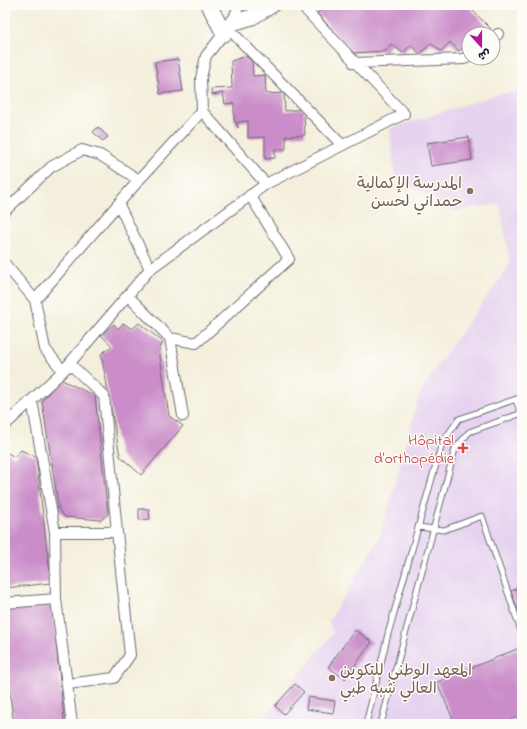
<svg xmlns="http://www.w3.org/2000/svg" width="527" height="729" font-family="'Indie Flower','Playpen Sans Arabic',sans-serif">
<style>
.built{fill:#e6d3f0}
.building{fill:#ca8dc9}
.lines{fill:none;stroke-linecap:round;stroke-linejoin:round}
.lane-casing{stroke:#6c6a73;stroke-width:7}
.street-casing{stroke:#6c6a73;stroke-width:12}
.secondary-casing{stroke:#6c6a73;stroke-width:17}
.lane{stroke:#fff;stroke-width:5}
.street{stroke:#fff;stroke-width:10}
.secondary{stroke:#fff;stroke-width:15}
.education-dot{fill:#8d6e63;stroke:#fdfcf7;stroke-width:1.5}
.health-dot{fill:#e0444e;stroke:#fdfcf7;stroke-width:1.5}
.labels{text-anchor:middle;stroke-width:3;stroke-linejoin:round;paint-order:stroke}
.education-label{font-size:16px;fill:#785e54;stroke:#fdfcf7;text-anchor:end}
.health-label{font-size:16px;fill:#be3a42;stroke:#fdfcf7;text-anchor:end}
</style>
<rect width="100%" height="100%" fill="#fdfcf7"/>
<filter id="ink" filterUnits="userSpaceOnUse"><feTurbulence type="fractalNoise" baseFrequency=".025" numOctaves="2"/><feDisplacementMap in="SourceGraphic" scale="8" xChannelSelector="R" yChannelSelector="G"/><feConvolveMatrix kernelMatrix="1 2 1 2 8 2 1 2 1" color-interpolation-filters="sRGB"/></filter>
<filter id="wash" filterUnits="userSpaceOnUse"><feTurbulence type="fractalNoise" baseFrequency=".012" numOctaves="4" result="noise"/><feDisplacementMap in="SourceGraphic" scale="16" xChannelSelector="R" yChannelSelector="G"/><feGaussianBlur stdDeviation="0.9" result="paint"/><feColorMatrix in="noise" values="0 0 0 0 0 0 0 0 0 0 0 0 0 0 0 0 0 1.4 0 .05"/><feComposite in="paint" operator="in"/></filter>
<g filter="url(#wash)">
<rect width="100%" height="100%" fill="#f4efdc"/>
<path class="built" d="M522 91V724H258L333 633 329 621 380 537 419 395 441 360 510 265 500 204 454 211 395 177 390 129 498 94Z"/>
<g id="blocks">
<path class="building" d="M328 5H467L491 29 486 34H469V42L459 51 450 42 441 51 431 43 420 54 411 45 403 53 391 44 386 51 353 53 317 13Z
M246 56 252 61 253 76 265 75 266 94 284 93 285 111 304 109 305 135 286 136V149H275V158L265 159V137L248 138V121L238 122V128L234 119V103L225 104 223 93 212 95 211 89 232 88 231 61Z
M178 59 183 91 160 94 155 62Z
M98 127 108 137 103 141 93 132Z
M469 137 472 160 431 166 427 143Z
M522 153V176H521L518 154Z
M123 323 132 329 139 323 163 342 159 350 169 416 183 426 141 475 120 456 101 354 112 346 101 335 114 324 118 329Z
M60 379 95 396 108 514 101 520 65 517 59 510 42 401Z
M21 450 36 457 51 583 5 588V451L14 457Z
M139 509H149L150 519 139 520Z
M522 587V620L511 591Z
M52 604 64 719 61 724H14L5 658V608Z
M355 630 372 642 345 679 328 667Z
M522 647V715L500 724H455L437 682Z
M295 684 304 692 284 714 275 706Z
M308 697 335 701 333 713 306 709Z"/>
</g>
</g>
<g filter="url(#ink)">
<use href="#blocks" fill-opacity="0" stroke="#6c6a73" stroke-width="1"/>
<g class="lines">
<g class="lane-casing">
<path id="lane" d="M516 400 522 416
M418 527 444 530 482 516 520 628
M366 724 388 634 442 443 459 419 522 397
M381 724 455 449 469 432 522 413"/>
</g>
<g class="street-casing">
<path id="street" d="M228 28 342 145
M493 38 498 34
M354 63 464 59 469 55
M202 111 201 78 206 56 232 23 239 5
M139 180 202 111 266 184 150 269
M266 184 404 114 301 5
M5 211 51 167 82 150 100 155 139 180 35 300
M5 264 35 300 45 349 63 371 150 269 119 205
M128 296 170 338 196 343 289 259 250 195
M170 338 183 416
M70 364 104 396 117 532
M30 401 33 406 55 532H117L130 655 114 678 68 684
M5 425 63 371
M55 532 56 599
M5 603 56 599 72 724"/>
</g>
<g class="secondary-casing">
<path id="secondary" d="M209 5 224 34
M232 23 252 17 272 5"/>
</g>
<use href="#lane" class="lane"/>
<use href="#street" class="street"/>
<use href="#secondary" class="secondary"/>
</g>
</g>
<g class="education-dot">
<circle cx="470" cy="191" r="4"/>
<circle cx="332" cy="678" r="4"/>
</g>
<path class="health-dot" d="M461 442h4v4h4v4h-4v4h-4v-4h-4v-4h4z"/>
<g class="labels">
<g class="education-label">
<text x="462" y="188">المدرسة الإكمالية<tspan x="462" dy="18">حمداني لحسن</tspan></text>
<text x="340" y="675" text-anchor="start">المعهد الوطني للتكوين<tspan x="340" dy="18">العالي شبه طبي</tspan></text>
</g>
<g class="health-label">
<text x="454" y="445">Hôpital<tspan x="454" dy="18">d'orthopédie</tspan></text>
</g>
</g>
<rect width="527" height="729" fill="none" stroke="#fdfcf7" stroke-width="20"/>
<g transform="translate(481 46) rotate(159)"><circle r="19" fill="#fdfcf7" stroke="#a5a5ac"/>
<path d="M0-3L7 15L0 10L-7 15Z" fill="#b5179e"/>
<text y="-6" font-size="11" font-weight="bold" text-anchor="middle" fill="#22223b">ش</text>
</g>
</svg>
